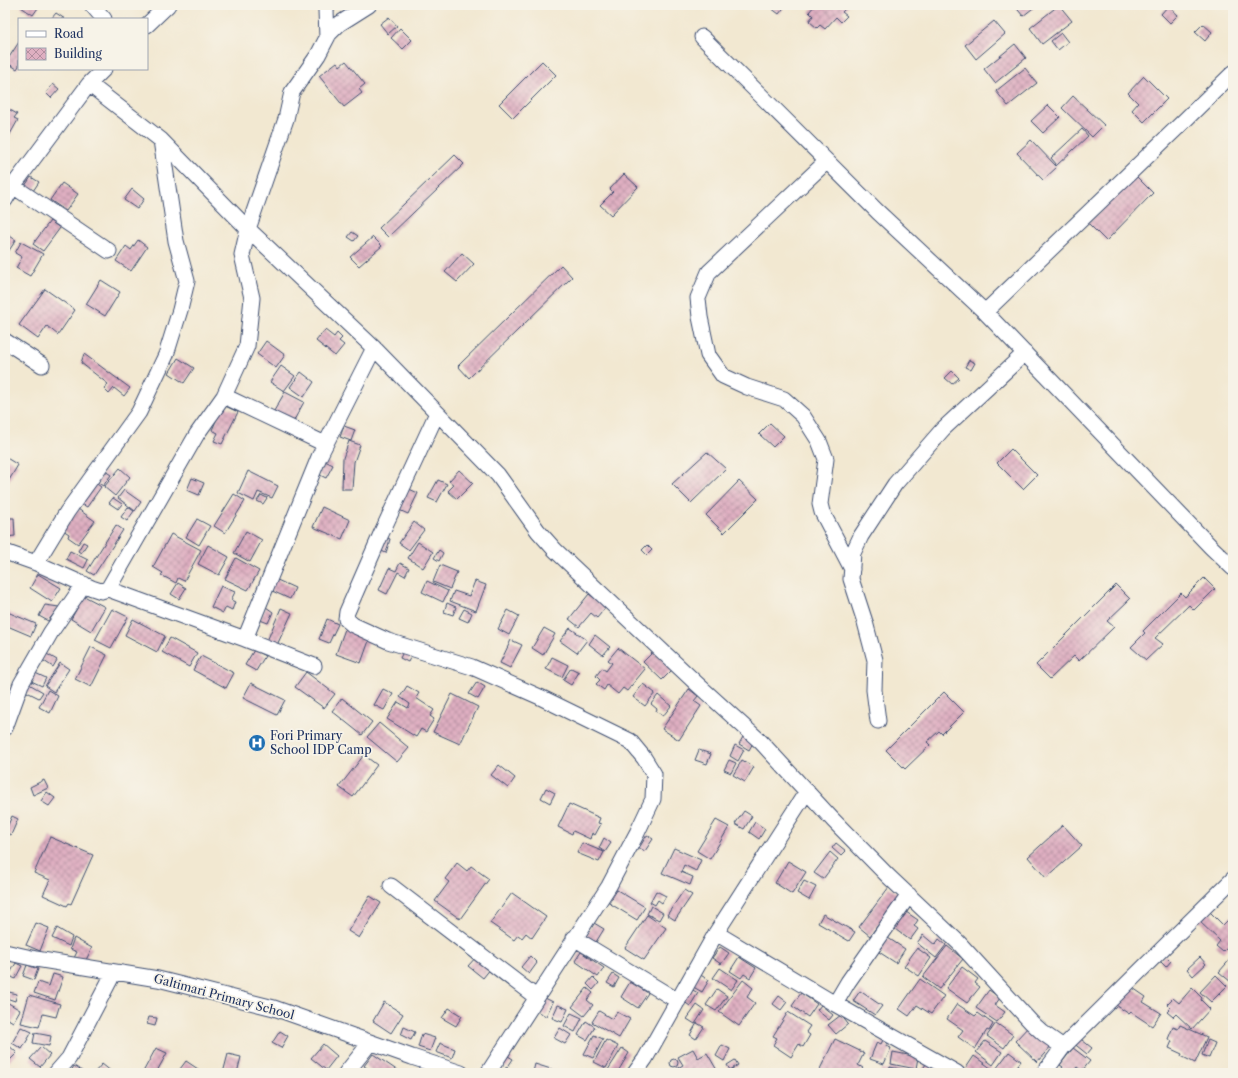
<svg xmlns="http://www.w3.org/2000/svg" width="1238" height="1078" font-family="'Libre Caslon Text',serif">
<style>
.building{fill:url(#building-cross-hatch)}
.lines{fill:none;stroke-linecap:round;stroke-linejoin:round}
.minor-casing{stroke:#3b4b6f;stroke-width:17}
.minor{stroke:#fff;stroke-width:15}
.labels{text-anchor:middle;stroke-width:3.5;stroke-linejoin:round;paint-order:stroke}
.poi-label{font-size:12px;fill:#1b2f5e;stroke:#f7f3e8;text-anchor:start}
.street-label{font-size:12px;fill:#1b2f5e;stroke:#f7f3e8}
</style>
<defs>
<pattern id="building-cross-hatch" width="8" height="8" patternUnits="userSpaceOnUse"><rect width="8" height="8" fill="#dfafc1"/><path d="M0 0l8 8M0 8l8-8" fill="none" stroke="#b48fa0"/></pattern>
</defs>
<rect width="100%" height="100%" fill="#f7f3e8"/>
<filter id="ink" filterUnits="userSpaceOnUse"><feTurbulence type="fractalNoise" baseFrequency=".025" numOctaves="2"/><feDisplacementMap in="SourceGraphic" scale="8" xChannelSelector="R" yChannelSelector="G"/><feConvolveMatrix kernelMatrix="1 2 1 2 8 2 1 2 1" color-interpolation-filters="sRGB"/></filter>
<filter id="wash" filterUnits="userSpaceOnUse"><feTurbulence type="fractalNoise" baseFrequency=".012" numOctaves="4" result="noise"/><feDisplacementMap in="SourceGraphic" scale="16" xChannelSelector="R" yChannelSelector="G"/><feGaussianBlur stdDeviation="0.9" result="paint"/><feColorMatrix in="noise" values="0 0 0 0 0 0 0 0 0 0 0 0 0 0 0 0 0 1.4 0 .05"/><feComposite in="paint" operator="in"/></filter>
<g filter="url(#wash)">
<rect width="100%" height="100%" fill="#f2e8d1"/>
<g id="blocks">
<path class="building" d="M22 5H40L33 15 21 7Z
M767 5H786L779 14Z
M815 5H849L842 12 847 16 841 22 836 17 825 29 820 25 817 28 809 21 813 16 809 12Z
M1014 5H1037L1023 16Z
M1059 5 1072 21 1042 44 1030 28Z
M1168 6 1178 15 1170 23 1161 14Z
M56 13 65 19H51Z
M389 17 397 26 388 34 380 24Z
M994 21 1005 34 976 59 965 45Z
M1203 24 1212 32 1205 41 1195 32Z
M400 28 412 40 403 49 391 38Z
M1061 33 1068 42 1058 50 1051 41Z
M19 42V66L17 69 6 62Z
M1015 44 1026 58 995 83 984 69Z
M346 61 365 84 359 89 362 93 344 107 319 76 337 62 340 66Z
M542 61 556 75 513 118 499 104Z
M1025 68 1037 83 1008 106 996 91Z
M1144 76 1167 99 1144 122 1132 110 1138 103 1128 93Z
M53 84 59 89 51 98 46 93Z
M1073 96 1104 125 1092 137 1062 108Z
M1048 105 1060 117 1043 133 1031 121Z
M5 107 17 114 14 118 18 120 9 136 5 133Z
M1082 129 1088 136 1057 165 1051 158Z
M1031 140 1057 167 1043 180 1017 153Z
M455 155 464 164 388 237 379 228Z
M624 174 638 187 611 215 600 205 613 192 610 189Z
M1136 176 1153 193 1106 241 1088 223Z
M31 177 39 182 33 191 25 186Z
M62 183 78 194 66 211 50 200Z
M132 189 144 199 137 209 124 200Z
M50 221 60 228 43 251 33 244Z
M352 232 358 236 354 241 348 237Z
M5 233 16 240 8 252 5 250Z
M373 237 382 246 359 266 350 257Z
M138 240 147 247 131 271 116 261 126 246 131 250Z
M21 242 43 254 30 276 16 268 22 257 15 253Z
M462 253 474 264 457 282 445 272Z
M561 265 572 277 469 378 458 366Z
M101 280 120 292 105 316 86 304Z
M45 289 75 310 58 335 47 326 38 339 19 325Z
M325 330 334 337 337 333 342 338 339 341 344 345 335 356 316 341Z
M266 341 285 355 276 368 257 354Z
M84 354 130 388 124 396 114 388 109 394 104 389 108 384 81 363Z
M178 358 194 368 184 383 169 373Z
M969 360 975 363 971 370 965 367Z
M281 366 295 376 284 391 270 382Z
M952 371 959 378 952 384 945 378Z
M301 372 314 382 304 397 290 387Z
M285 392 304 402 293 422 274 411Z
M223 405 238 412 222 444 214 441 218 433 212 430Z
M770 423 784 436 773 447 759 434Z
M344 426 355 430 351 441 340 437Z
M349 441 360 445 354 462 352 489H342L343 458Z
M1011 449 1037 475 1023 489 997 463Z
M707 452 726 469 691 503 672 484Z
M5 457 18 465 5 487Z
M325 461 333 465 326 478 318 474Z
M120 468 130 477 115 496 104 487Z
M459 470 473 483 457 499 448 491 454 485 449 481Z
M105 471 111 475 103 486 97 482Z
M248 471 278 486 272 498 258 492 254 501 238 493Z
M192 478 204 483 199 495 187 490Z
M438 480 447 484 437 502 428 498Z
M739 481 758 499 724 533 706 515Z
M94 482 101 487 87 507 80 503Z
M407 488 418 493 408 514 397 509Z
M124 490 141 502 135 511 118 498Z
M234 494 245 501 225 533 214 526Z
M261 495 267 498 263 504 257 501Z
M113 498 122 504 118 509 109 503Z
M128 507 134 511 127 521 121 517Z
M322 507 350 520 342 539 313 527Z
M78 509 95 521 78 544 68 537 69 534 63 530Z
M5 518H14L15 536 5 537Z
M197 519 210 526 199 545 186 537Z
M414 522 424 530 409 550 399 543Z
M116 525 123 530 94 575 87 571Z
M246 531 262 540 250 562 234 553Z
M171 534 201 550 184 581 178 578 176 583 161 575 163 573 153 567Z
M383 536 390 539 386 553 379 550Z
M83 542 87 544 81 553 78 551Z
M418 542 433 552 423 568 408 558Z
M208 545 229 557 219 575 198 564Z
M647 545 652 550 647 555 642 550Z
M439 550 443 553 439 561 434 558Z
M70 551 88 560 84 568 66 559Z
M236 558 259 571 248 590 225 579Z
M400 563 409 568 405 576 398 572 387 594 379 590 389 568 396 571Z
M440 565 457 572 450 589 433 582Z
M38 574 61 588 52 602 30 588Z
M1204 578 1215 589 1194 610 1189 605 1155 638 1163 644 1146 660 1131 647 1145 633 1143 631 1181 593 1185 597Z
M275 579 295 588 290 599 270 590Z
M427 581 448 591 443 602 422 592Z
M475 581 486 585 476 611 450 601 454 591 469 596Z
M178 583 186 588 179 599 171 594Z
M1116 585 1130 599 1107 621 1114 627 1079 661 1074 656 1050 679 1036 665Z
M221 586 235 592 231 600 235 602 232 610 226 607 223 613 211 607Z
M589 594 606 607 597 618 591 613 579 627 569 619Z
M84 596 105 607 91 631 71 619Z
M447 603 456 607 453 615 444 612Z
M45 605 59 607 48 621 39 616Z
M266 607 273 612 268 623 260 620Z
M281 608 292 613 277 645 267 641Z
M112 609 128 617 111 648 95 640Z
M464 609 472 613 468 622 459 618Z
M508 610 519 616 509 635 498 629Z
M5 611 36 624 31 636 5 625Z
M133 619 165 636 157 652 125 635Z
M327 619 338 624 329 643 319 639Z
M544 628 555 634 543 655 532 648Z
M570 628 587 640 577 653 560 641Z
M345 629 370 638 361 663 336 654Z
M595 635 610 647 603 655 589 644Z
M170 638 197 653 189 667 162 652Z
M511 640 522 645 510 668 500 663Z
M91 647 107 655 91 687 75 679Z
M618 648 645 669 627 691 623 688 618 694 607 685 604 690 596 684 600 680 596 676 602 668 606 671 612 663 608 660Z
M254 650 265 656 256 671 245 665Z
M404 650 412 654 408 662 400 658Z
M654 651 673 669 662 680 643 662Z
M45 653 57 660 53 667 41 659Z
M201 656 234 673 226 688 193 670Z
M552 657 568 665 562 677 546 669Z
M60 663 69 669 54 692 45 686Z
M571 668 579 672 571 685 563 680Z
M33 672 46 678 42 686 29 680Z
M306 672 335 694 324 708 295 687Z
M477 682 485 687 478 699 469 694Z
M251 683 285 700 277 715 243 698Z
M29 684 43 692 39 698 25 691Z
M643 684 655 693 645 706 633 697Z
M407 686 419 693 416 698 434 710 430 716 434 719 426 732 421 729 416 737 387 719 398 702 408 708 410 704 400 697Z
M383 689 393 694 384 710 374 705Z
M689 689 698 696 694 701 701 706 679 740 662 729Z
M48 690 58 696 50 713 39 707Z
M944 692 964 712 942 734 939 731 927 742 930 745 905 769 886 750Z
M452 694 478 707 460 744 433 732Z
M658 695 671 706 663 716 656 711 657 709 651 704Z
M342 698 372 722 362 735 332 711Z
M379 723 409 748 397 762 367 737Z
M744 735 754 741 749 750 739 744Z
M735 745 744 750 738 761 730 756Z
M699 750 711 754 707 764 695 760Z
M364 755 377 765 353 797 339 787Z
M729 760 736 763 731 773 724 770Z
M742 760 754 767 745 782 733 775Z
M499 765 515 778 508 788 491 775Z
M44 780 48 788 33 795 30 787Z
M546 788 555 793 550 803 541 798Z
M47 792 55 798 49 806 41 801Z
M569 804 600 818 598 823 601 824 595 835 592 833 590 839 573 831 572 834 558 827Z
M744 811 752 816 744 829 735 824Z
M12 816 18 819 11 835 5 832Z
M716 820 729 827 710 859 697 851Z
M755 822 765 829 759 839 749 832Z
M1063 825 1082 846 1046 878 1028 857Z
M647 835 653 839 645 851 639 848Z
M50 837 93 855 71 904 69 903 67 906 43 895 50 880 34 873Z
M604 838 611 843 605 852 599 848Z
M582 843 604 852 599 862 577 853Z
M836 843 846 851 841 856 832 848Z
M674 848 701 860 696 871 684 865 681 872 693 877 690 885 662 873Z
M830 852 838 859 823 879 814 873Z
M788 861 806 872 792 894 775 883Z
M457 863 467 871 471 866 489 879 460 919 435 901 449 882 445 879Z
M804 881 816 887 809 900 797 893Z
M889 887 900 895 870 936 859 927Z
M617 890 645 907 637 920 609 903Z
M684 890 692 895 675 920 667 915Z
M656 891 666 896 662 903 658 900 655 905 650 902Z
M512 893 546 917 532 938 526 933 522 938 518 935 514 940 490 923Z
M370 896 381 903 359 938 348 931Z
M651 906 663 913 659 920 647 914Z
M903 910 918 920 914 926 918 929 910 940 892 927Z
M1208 910 1223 925 1231 917 1233 920V942L1223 952 1216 946 1220 941 1198 920Z
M823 914 855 932 849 941 818 923Z
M647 915 666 928 644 960 625 948Z
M36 923 49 928 40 951 26 945Z
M594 923 604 929 596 942 586 936Z
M57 928 72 937 69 946 52 938Z
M923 935 935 945 939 939 946 945 936 958 917 943Z
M74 938 92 948 86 960 74 958 77 952 70 949Z
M888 938 905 949 896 963 879 952Z
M947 946 963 959 939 989 923 977Z
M720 947 729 953 721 964 712 958Z
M917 948 931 958 919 976 904 966Z
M581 952 604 968 598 977 575 961Z
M1165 955 1171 961 1166 967 1160 961Z
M477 956 491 968 483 978 468 966Z
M530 956 537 963 529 974 521 967Z
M1233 956V980L1231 982 1219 972Z
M739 957 756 968 750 978 744 974 741 978 730 971Z
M1200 957 1206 964 1193 976 1187 969Z
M16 963 22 966 15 979 9 975Z
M27 965 38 969 34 980 23 976Z
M962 967 978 979 975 983 980 987 967 1003 946 988Z
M720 968 738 980 731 990 713 978Z
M697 973 709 980 702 992 690 985Z
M53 974 63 977 55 1000 34 993 38 982 49 986Z
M613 974 619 978 614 987 607 983Z
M1216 975 1227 986 1211 1002 1200 992Z
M593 977 599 983 593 990 587 984Z
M920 979 944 996 931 1014 917 1005 909 1016 899 1009Z
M743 980 753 988 747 997 755 1003 739 1026 719 1012Z
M630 982 648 993 638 1008 621 997Z
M1130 986 1146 997 1143 1002 1161 1013 1152 1026 1131 1012 1129 1014 1116 1005Z
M587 988 593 993 587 1000 593 1005 584 1016 572 1007Z
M1192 988 1202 998 1201 1000 1210 1009 1192 1029 1176 1014 1173 1017 1167 1012 1171 1008 1167 1004 1173 998 1179 1003Z
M691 989 698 993 690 1006 683 1001Z
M717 989 727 996 716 1011 706 1005Z
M989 990 1000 998 995 1005 1005 1012 997 1022 976 1008Z
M860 991 882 1006 875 1015 853 1001Z
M9 992 17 994 15 1001 6 998Z
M801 993 817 1004 808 1017 792 1006Z
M29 995 60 1004 56 1017 43 1014 39 1027 21 1023Z
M779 996 787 1002 781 1010 773 1004Z
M543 997 553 1002 546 1016 536 1011Z
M5 1001 20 1010 13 1022 5 1017Z
M384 1002 403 1014 391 1033 373 1021Z
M957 1004 975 1016 978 1013 993 1024 989 1031 987 1030 975 1049 958 1037 963 1030 947 1019Z
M558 1005 568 1009 562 1022 552 1018Z
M697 1005 704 1010 695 1024 687 1019Z
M821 1005 833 1015 829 1020 817 1010Z
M449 1008 462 1016 456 1026 442 1018Z
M599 1011 612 1019 617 1012 630 1019 619 1038 592 1022Z
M788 1012 810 1026 806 1032 810 1035 803 1047 799 1044 791 1057 773 1045 777 1038 773 1036Z
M571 1013 582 1018 575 1032 564 1026Z
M841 1015 848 1024 836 1034 828 1025Z
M149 1017 157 1018 155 1026 147 1024Z
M586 1021 595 1027 587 1040 578 1035Z
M697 1023 704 1027 696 1039 690 1035Z
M996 1023 1013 1035 1004 1048 987 1036Z
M1030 1025 1052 1045 1037 1062 1015 1041Z
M1180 1025 1207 1037 1195 1063 1181 1056 1182 1054 1169 1048 1172 1041 1168 1039 1173 1027 1178 1029Z
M21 1027 32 1032 22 1049 12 1043Z
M404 1027 415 1032 411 1040 401 1035Z
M560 1028 571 1035 565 1044 554 1038Z
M280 1031 288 1036 281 1048 272 1043Z
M35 1033 51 1036 49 1046 33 1043Z
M422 1034 435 1038 430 1051 418 1047Z
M594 1035 603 1039 593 1058 584 1054Z
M1077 1036 1092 1048 1087 1054 1072 1042Z
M835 1039 864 1053 858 1065 863 1068 860 1073H823L819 1071Z
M606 1040 618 1046 606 1068 594 1062Z
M883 1040 888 1042 886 1046 891 1048 884 1064 870 1059 877 1042 881 1044Z
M1208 1040 1215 1043 1209 1058 1202 1055Z
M985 1041 1002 1052 993 1065 976 1052Z
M5 1042 17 1053 8 1062 5 1060Z
M440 1043 455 1049 452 1058 436 1052Z
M323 1044 337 1056 326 1070 311 1058Z
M722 1045 730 1049 724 1061 716 1056Z
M41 1047 50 1055 40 1067 30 1059Z
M156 1048 167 1053 156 1073H146L143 1072Z
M622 1048 629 1053 617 1073H606Z
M1073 1048 1090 1061 1082 1071 1077 1067 1072 1073H1062L1060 1071 1063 1067 1060 1065Z
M693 1049 698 1058 707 1053 718 1072 679 1073 676 1069 683 1065 678 1057Z
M893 1052 918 1057 916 1069 891 1064Z
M1009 1052 1021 1061 1012 1073H1001L996 1069Z
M228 1054 241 1057 237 1073H223Z
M373 1054 401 1073H374L364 1066Z
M508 1056 513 1059 507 1068 502 1065Z
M974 1056 992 1069 989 1073H973L966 1068Z
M670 1063a4 4 0 1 1 8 0a4 4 0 1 1-8 0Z
M735 1060 738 1065 730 1070 727 1065Z
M186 1061 204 1073H177Z
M102 1064 112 1072 111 1073H94Z
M535 1064 554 1070 553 1073 533 1072Z
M926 1064 937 1071 935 1073H920Z
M74 1066 85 1073H70Z
M890 1067 905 1070 904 1073H881V1069L889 1071Z"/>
</g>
</g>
<g filter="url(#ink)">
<use href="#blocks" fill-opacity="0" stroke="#3b4b6f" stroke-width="1"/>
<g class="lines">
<g class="minor-casing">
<path id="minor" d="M92 5 104 19
M147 25 168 5
M702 37 878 212 985 312 1211 547 1233 568
M327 38 326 10 328 5
M89 84 161 140 248 229 374 348 498 475 538 531 555 550 696 683 761 742 833 820 888 876 959 943 1031 1022 1043 1033 1063 1047
M827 161 709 272 698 298 700 317 708 355 723 376 747 387 784 399 803 416 819 441 826 459 820 504 822 512 852 569
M13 186 109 251
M5 200 13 186 89 84 104 69
M985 312 1183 122 1233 73
M5 341 42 365
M224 396 325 444
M437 413 381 534 347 612 346 619 353 625 388 641 472 667 540 697 630 741 644 758 654 774 653 799 637 833 609 886 488 1073
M5 552 36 563 92 588 101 591 108 589 245 639 314 666
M36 563 67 512 139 412 166 355 180 310 187 281 176 241 161 140
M108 589 197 434 224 396 247 346 252 298 242 255 248 229 286 119 292 92 318 55 329 34 339 24 369 5
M245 639 319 457 374 348
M878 721 874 690 875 660 865 622 851 579 853 553 861 536 895 484 943 429 1025 353
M5 728 21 684 51 632 84 584
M391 886 536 997
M716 933 835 1004 957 1073
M574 938 678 1001
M5 952 36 959 158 979 274 1008 412 1057 461 1073
M835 1004 848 982 909 895
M56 1073 69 1058 114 972
M346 1073 370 1043
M635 1073 645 1059 716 933 807 791
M1044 1073 1063 1047 1233 879"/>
</g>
<use href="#minor" class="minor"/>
</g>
</g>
<defs>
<g id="hospital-disc" transform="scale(0.9)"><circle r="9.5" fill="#1f6fb2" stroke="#f7f3e8"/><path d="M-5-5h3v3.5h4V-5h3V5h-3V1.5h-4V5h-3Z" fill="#fff"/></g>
</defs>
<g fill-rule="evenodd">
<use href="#hospital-disc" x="257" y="743"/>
</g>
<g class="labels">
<g class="poi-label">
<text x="270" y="740">Fori Primary<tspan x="270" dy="14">School IDP Camp</tspan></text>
</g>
<g class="street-label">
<text transform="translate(224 997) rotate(15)" y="4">Galtimari Primary School</text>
</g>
</g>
<rect width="1238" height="1078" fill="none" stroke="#f7f3e8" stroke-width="20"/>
<rect x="18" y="18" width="130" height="52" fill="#f7f3e8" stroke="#9fa5b1"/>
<rect x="26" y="31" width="20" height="6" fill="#ffffff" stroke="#9fa5b1"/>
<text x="54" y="38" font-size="12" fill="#1b2f5e">Road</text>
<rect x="26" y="48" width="20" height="12" fill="url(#building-cross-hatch)" stroke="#9fa5b1"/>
<text x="54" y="58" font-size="12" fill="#1b2f5e">Building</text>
</svg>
